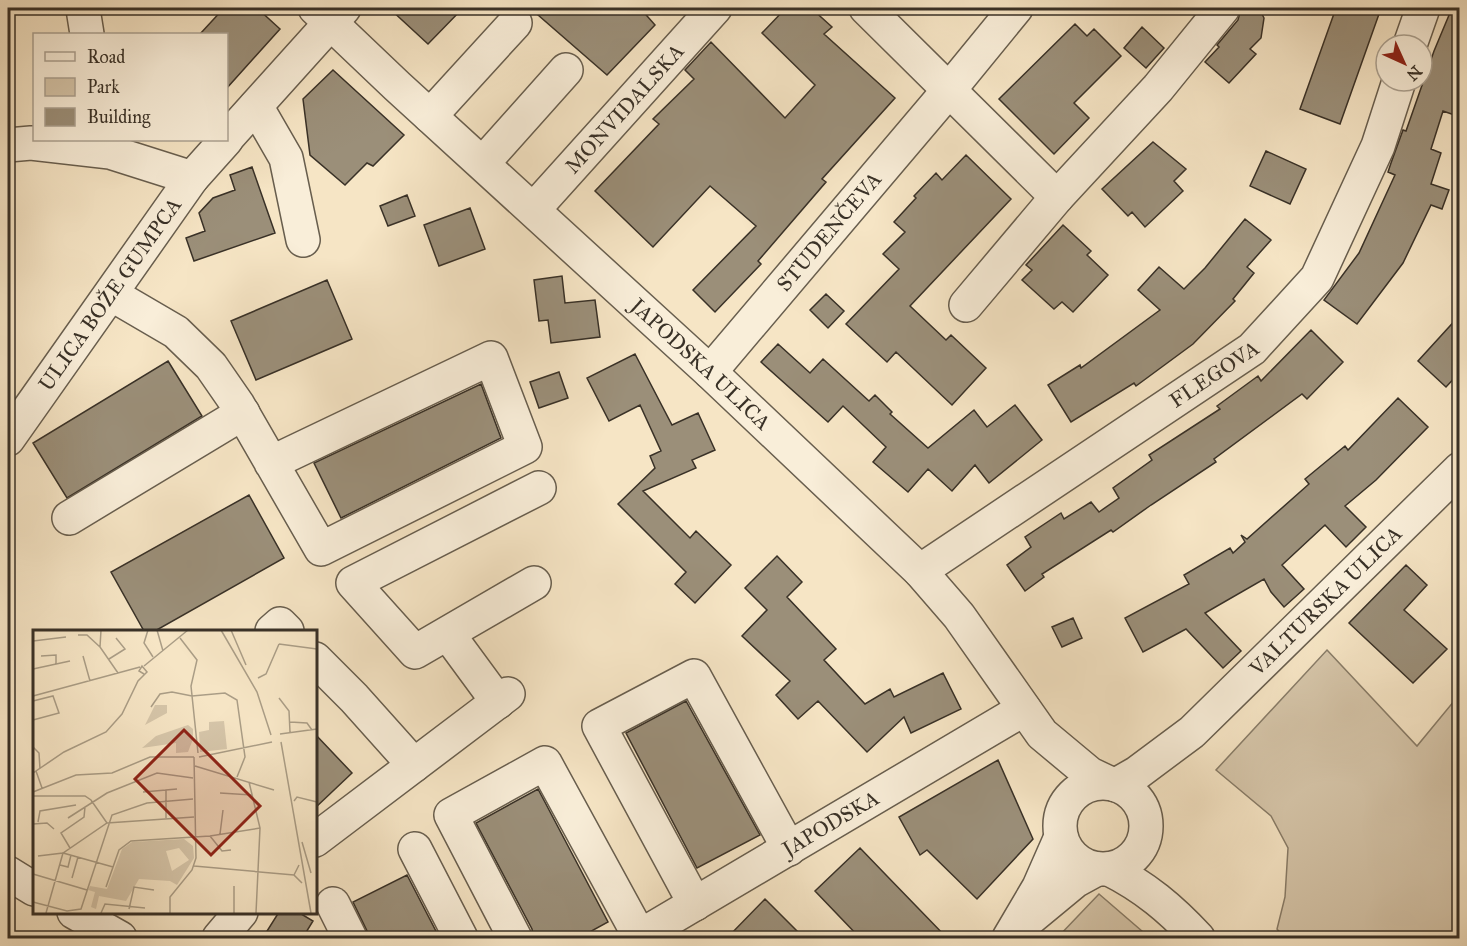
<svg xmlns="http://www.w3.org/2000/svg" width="1467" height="946" font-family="'IM FELL Great Primer',serif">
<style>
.green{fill:#d6c6aa;stroke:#887c68;stroke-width:1.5}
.building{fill:#9b8f79;stroke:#393127;stroke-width:1.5}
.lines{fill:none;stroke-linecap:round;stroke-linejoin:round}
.minor-casing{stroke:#685e4e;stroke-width:36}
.minor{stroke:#f9eed9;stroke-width:33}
.labels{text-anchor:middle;stroke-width:5;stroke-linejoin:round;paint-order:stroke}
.street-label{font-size:21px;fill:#393127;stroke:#f9eed9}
.inset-road{fill:none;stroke:#aa9d86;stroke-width:1.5}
.view{fill:#8f2418;fill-opacity:0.15;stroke:#8f2418;stroke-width:3}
.inset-edge{fill:none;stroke:#393127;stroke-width:3}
</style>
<rect width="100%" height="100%" fill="#f6e5c5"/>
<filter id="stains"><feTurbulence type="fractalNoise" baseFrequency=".00333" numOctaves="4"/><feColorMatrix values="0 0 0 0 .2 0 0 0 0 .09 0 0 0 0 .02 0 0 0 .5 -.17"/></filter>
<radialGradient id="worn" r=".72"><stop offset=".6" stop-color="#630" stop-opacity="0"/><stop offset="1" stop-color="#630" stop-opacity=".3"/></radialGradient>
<path class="green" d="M1327 650 1417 746 1459 695V938H1284L1277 929 1285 897 1288 848 1271 816 1216 770Z
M1099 894 1150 938H1057Z"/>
<path class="building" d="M224 8H257L280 29 226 89V34H200Z
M389 8H463L428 44Z
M530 8H640L655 25 607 75Z
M786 8H811L832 27 824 34 895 98 822 179 826 182 758 261 761 264 715 312 693 290 756 226 710 186 653 247 595 191 659 124 653 119 694 79 685 70 711 42 785 118 815 85 762 33Z
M1241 8H1259L1264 18 1261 38 1250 49 1256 54 1229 83 1205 62 1219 47 1217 45 1238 20Z
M1336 8H1360L1379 14 1340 124 1300 109Z
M1452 8H1460V117L1443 111 1431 149 1441 153 1431 184 1449 190 1442 209 1431 205 1403 263 1357 324 1324 300 1359 253 1395 175 1388 172 1391 163 1403 130 1406 131 1434 51Z
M1075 24 1087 36 1094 29 1121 56 1074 103 1089 118 1054 154 999 99Z
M1142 27 1164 48 1146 68 1124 48Z
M333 70 404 135 373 166 367 163 345 185 310 155 303 99Z
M1153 142 1186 169 1174 181 1183 191 1145 227 1132 212 1128 216 1102 189Z
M1266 151 1306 169 1290 204 1250 186Z
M966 155 1011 199 910 306 946 340 951 335 986 368 952 405 896 352 887 362 846 324 899 269 883 254 905 232 894 222 916 198 914 196 936 173 942 180Z
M252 167 275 233 194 261 186 238 205 231 199 213 213 198 235 190 230 175Z
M407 195 415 216 388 226 380 206Z
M470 208 485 249 439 266 424 225Z
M1245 219 1271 240 1247 267 1254 273 1233 299 1235 301 1193 344 1136 386 1134 383 1071 422 1048 385 1080 365 1081 368 1160 310 1138 290 1159 267 1184 289 1205 268Z
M1063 225 1091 251 1087 255 1108 275 1073 312 1062 302 1054 309 1022 280 1032 270 1026 265Z
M562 276 565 303 595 300 600 337 551 343 548 320 539 321 534 280Z
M327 280 352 339 256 380 231 321Z
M826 294 844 311 828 328 810 310Z
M1460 315V372L1446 387 1418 361Z
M1311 330 1343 362 1307 399 1302 394 1214 459 1216 462 1151 505 1113 532 1111 530 1042 574 1044 577 1025 591 1007 565 1031 547 1025 537 1061 513 1064 519 1091 502 1099 512 1119 498 1113 488 1152 460 1149 455 1220 409 1217 406 1258 376 1261 381Z
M778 344 810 373 823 359 869 401 875 395 892 412 890 414 928 448 974 410 987 427 1015 405 1042 440 989 483 975 465 952 491 928 469 908 492 873 462 886 447 843 406 828 422 761 362Z
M635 354 672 425 698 413 715 450 692 460 696 468 643 491 690 538 696 531 731 565 695 603 675 584 686 572 618 504 655 468 650 456 661 451 640 405 609 421 587 378Z
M168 361 202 416 67 498 33 443Z
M559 372 568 398 539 408 530 382Z
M481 384 501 438 341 518 314 463Z
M1398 398 1428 427 1376 480 1345 506 1366 527 1346 547 1325 525 1282 565 1304 589 1284 607 1271 592 1264 579 1205 613 1241 651 1223 668 1186 629 1143 652 1125 618 1189 584 1184 575 1230 548 1233 553 1245 542 1241 535 1247 539 1309 484 1305 479 1345 446 1348 450Z
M249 495 284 558 155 631H144L111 572Z
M777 556 802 582 787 597 836 649 824 660 865 704 890 689 894 697 943 673 961 709 911 733 904 717 867 752 818 701 798 719 776 695 790 681 742 636 767 610 745 588Z
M1406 565 1427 585 1404 610 1447 649 1413 683 1349 623Z
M1073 618 1082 638 1062 647 1052 627Z
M686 701 760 835 697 868 626 733Z
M315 734 352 773 315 808Z
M998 760 1033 839 977 899 927 850 920 855 899 817Z
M538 789 608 922 577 939H534L532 929 476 823Z
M860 848 886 875 948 939H861L815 891Z
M407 875 440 939H371L353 902Z
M765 899 805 939H726Z
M279 912H298L313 921 302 939H262Z"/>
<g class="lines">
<g class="minor-casing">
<g id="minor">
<path id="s1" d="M315 8 397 86 710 372 920 571 959 616 1042 734 1090 774 1109 783"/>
<path d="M866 8 1057 197 966 305"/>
<path d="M83 9 87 34"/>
<path d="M1410 45 1423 8"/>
<path d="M256 106 286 158 303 240"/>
<path d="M430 116 515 23"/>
<path d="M226 139 344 8"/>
<path d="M8 145 31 143 110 152 192 178"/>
<path d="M483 163 566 70"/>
<path d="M1057 197 1158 88 1223 8"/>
<path id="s2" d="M534 209 715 8"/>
<path d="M111 294 176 332 211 366 238 405 321 549 525 447 491 358 271 463"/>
<path id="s3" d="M710 372 949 90 1016 8"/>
<path id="s4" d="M8 439 192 178 226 140"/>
<path d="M69 518 243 413"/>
<path id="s5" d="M920 571 1252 349 1317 278 1378 146 1399 81"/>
<path d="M534 583 415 652 353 583 539 488"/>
<path d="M272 631 280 624 287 631"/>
<path d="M448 634 498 702"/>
<path d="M315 659 354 698 414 765"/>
<circle cx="1103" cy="826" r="43"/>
<path id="s6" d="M1116 785 1137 773 1192 732 1460 469"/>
<path d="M315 840 508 694"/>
<path d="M415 849 461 938"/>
<path d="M1109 869C1145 887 1171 909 1198 938"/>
<path d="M8 873 34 889"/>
<path d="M333 904 350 938"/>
<path d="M695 904 599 726 694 676 789 849"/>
<path d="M74 912 120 938"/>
<path d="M1029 919 1075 881 1097 869"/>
<path d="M219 938 241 912"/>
<path d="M515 938 451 815 545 763 640 937"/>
<path id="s7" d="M637 938 1024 709"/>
<path d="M1009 938 1039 887 1061 837"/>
</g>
</g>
<use href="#minor" class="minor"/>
</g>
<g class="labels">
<g class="street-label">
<text dy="7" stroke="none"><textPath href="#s2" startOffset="135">MONVIDALSKA</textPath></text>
<text dy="7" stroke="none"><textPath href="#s3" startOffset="184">STUDENČEVA</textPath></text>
<text dy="7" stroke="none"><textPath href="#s4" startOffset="177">ULICA BOŽE GUMPCA</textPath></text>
<text dy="7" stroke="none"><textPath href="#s1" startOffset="525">JAPODSKA ULICA</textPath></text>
<text dy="7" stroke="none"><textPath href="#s5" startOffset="354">FLEGOVA</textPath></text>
<text dy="7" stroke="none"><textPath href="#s6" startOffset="280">VALTURSKA ULICA</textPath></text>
<text dy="7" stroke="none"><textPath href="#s7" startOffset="225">JAPODSKA</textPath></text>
</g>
</g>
<g transform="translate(33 630)">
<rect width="284" height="284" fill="#f6e5c5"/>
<path d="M122 75H134V83L112 95ZM191 91 194 119 167 122 166 102 176 100V92ZM155 95 160 99V109L155 122 143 123V113L109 118 123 106ZM151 209 160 216 161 228 144 255 137 251 106 249 93 271 66 266 63 279 58 277 62 262 55 260 57 256 74 259 89 219 99 212ZM146 218 156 230 139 241 133 221Z" fill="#d6c6aa" fill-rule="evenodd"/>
<path class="inset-road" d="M68 0 67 17 85 43M115 0 111 13 120 27M124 0 130 21M188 0 224 62 238 105M198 0 213 35M45 5H54L67 17M147 8 164 30 158 56 165 123M0 11 33 7M246 14 284 19M8 26 23 25V34M50 26 57 51M76 29 92 19 83 8M111 36 155 0M0 39 37 31M225 48 233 44 246 14M0 66 107 37M246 68 256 81 257 102M0 71 20 66 26 83 0 90M118 77 127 64 139 62 159 66 192 63 204 70 212 127 204 147M257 92 274 93 279 100M247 104 284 99M248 112 278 283M0 117 6 123 7 139M166 127 239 112M162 136 241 160M3 141 9 158M0 143 31 122 73 102 89 84 105 51 114 42 109 36 106 41 111 44M216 152 227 198 223 283M0 162 43 145 79 143 117 127H161M110 162 133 160M187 163 219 165M0 166H52L58 170 74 193M261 171 264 167 284 172M35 188 74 163 124 143 160 148M133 188V160L144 159M5 192 7 181 43 175M0 194 14 193 21 199M187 204 190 180M177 206 189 221 198 220M269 212 278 243M37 218 28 203 51 187 52 177M5 226 30 223 74 193 161 187M27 235 35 237 38 225M266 235 261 245 269 253M161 236 261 245M0 244 54 260M39 248 45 227M73 257 86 220 98 211 177 206 227 198M0 272 34 281 48 279 79 185 114 173 160 169M96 279 101 257 121 260M13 283 30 223 80 237M68 283 72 274 112 278M137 283V267L159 240 163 228 161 127M201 283V256"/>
<path class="view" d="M151 100 227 176 178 225 102 149Z"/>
<rect width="284" height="284" class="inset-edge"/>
</g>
<rect width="1467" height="946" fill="none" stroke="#f6e5c5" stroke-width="30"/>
<rect x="9" y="9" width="1449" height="928" fill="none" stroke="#393127" stroke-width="3"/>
<rect x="15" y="15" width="1437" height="916" fill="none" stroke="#393127" stroke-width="1.5"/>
<rect x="33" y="33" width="195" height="108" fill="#f9eed9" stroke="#aca292" stroke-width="1.5"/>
<rect x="45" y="52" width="30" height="9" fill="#f9eed9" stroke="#aca292" stroke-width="1.5"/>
<text x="87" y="63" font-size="18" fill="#393127">Road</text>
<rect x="45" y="78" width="30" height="18" fill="#d6c6aa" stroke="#aca292" stroke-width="1.5"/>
<text x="87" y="93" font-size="18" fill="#393127">Park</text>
<rect x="45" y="108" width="30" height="18" fill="#9b8f79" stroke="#aca292" stroke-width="1.5"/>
<text x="87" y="123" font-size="18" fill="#393127">Building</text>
<g transform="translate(1404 63) rotate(135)"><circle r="28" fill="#f9eed9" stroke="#aca292" stroke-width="1.5"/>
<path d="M0-4.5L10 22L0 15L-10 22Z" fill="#8f2418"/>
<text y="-9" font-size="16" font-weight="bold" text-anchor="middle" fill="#393127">N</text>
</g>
<rect width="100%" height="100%" filter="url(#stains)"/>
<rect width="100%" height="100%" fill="url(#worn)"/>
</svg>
